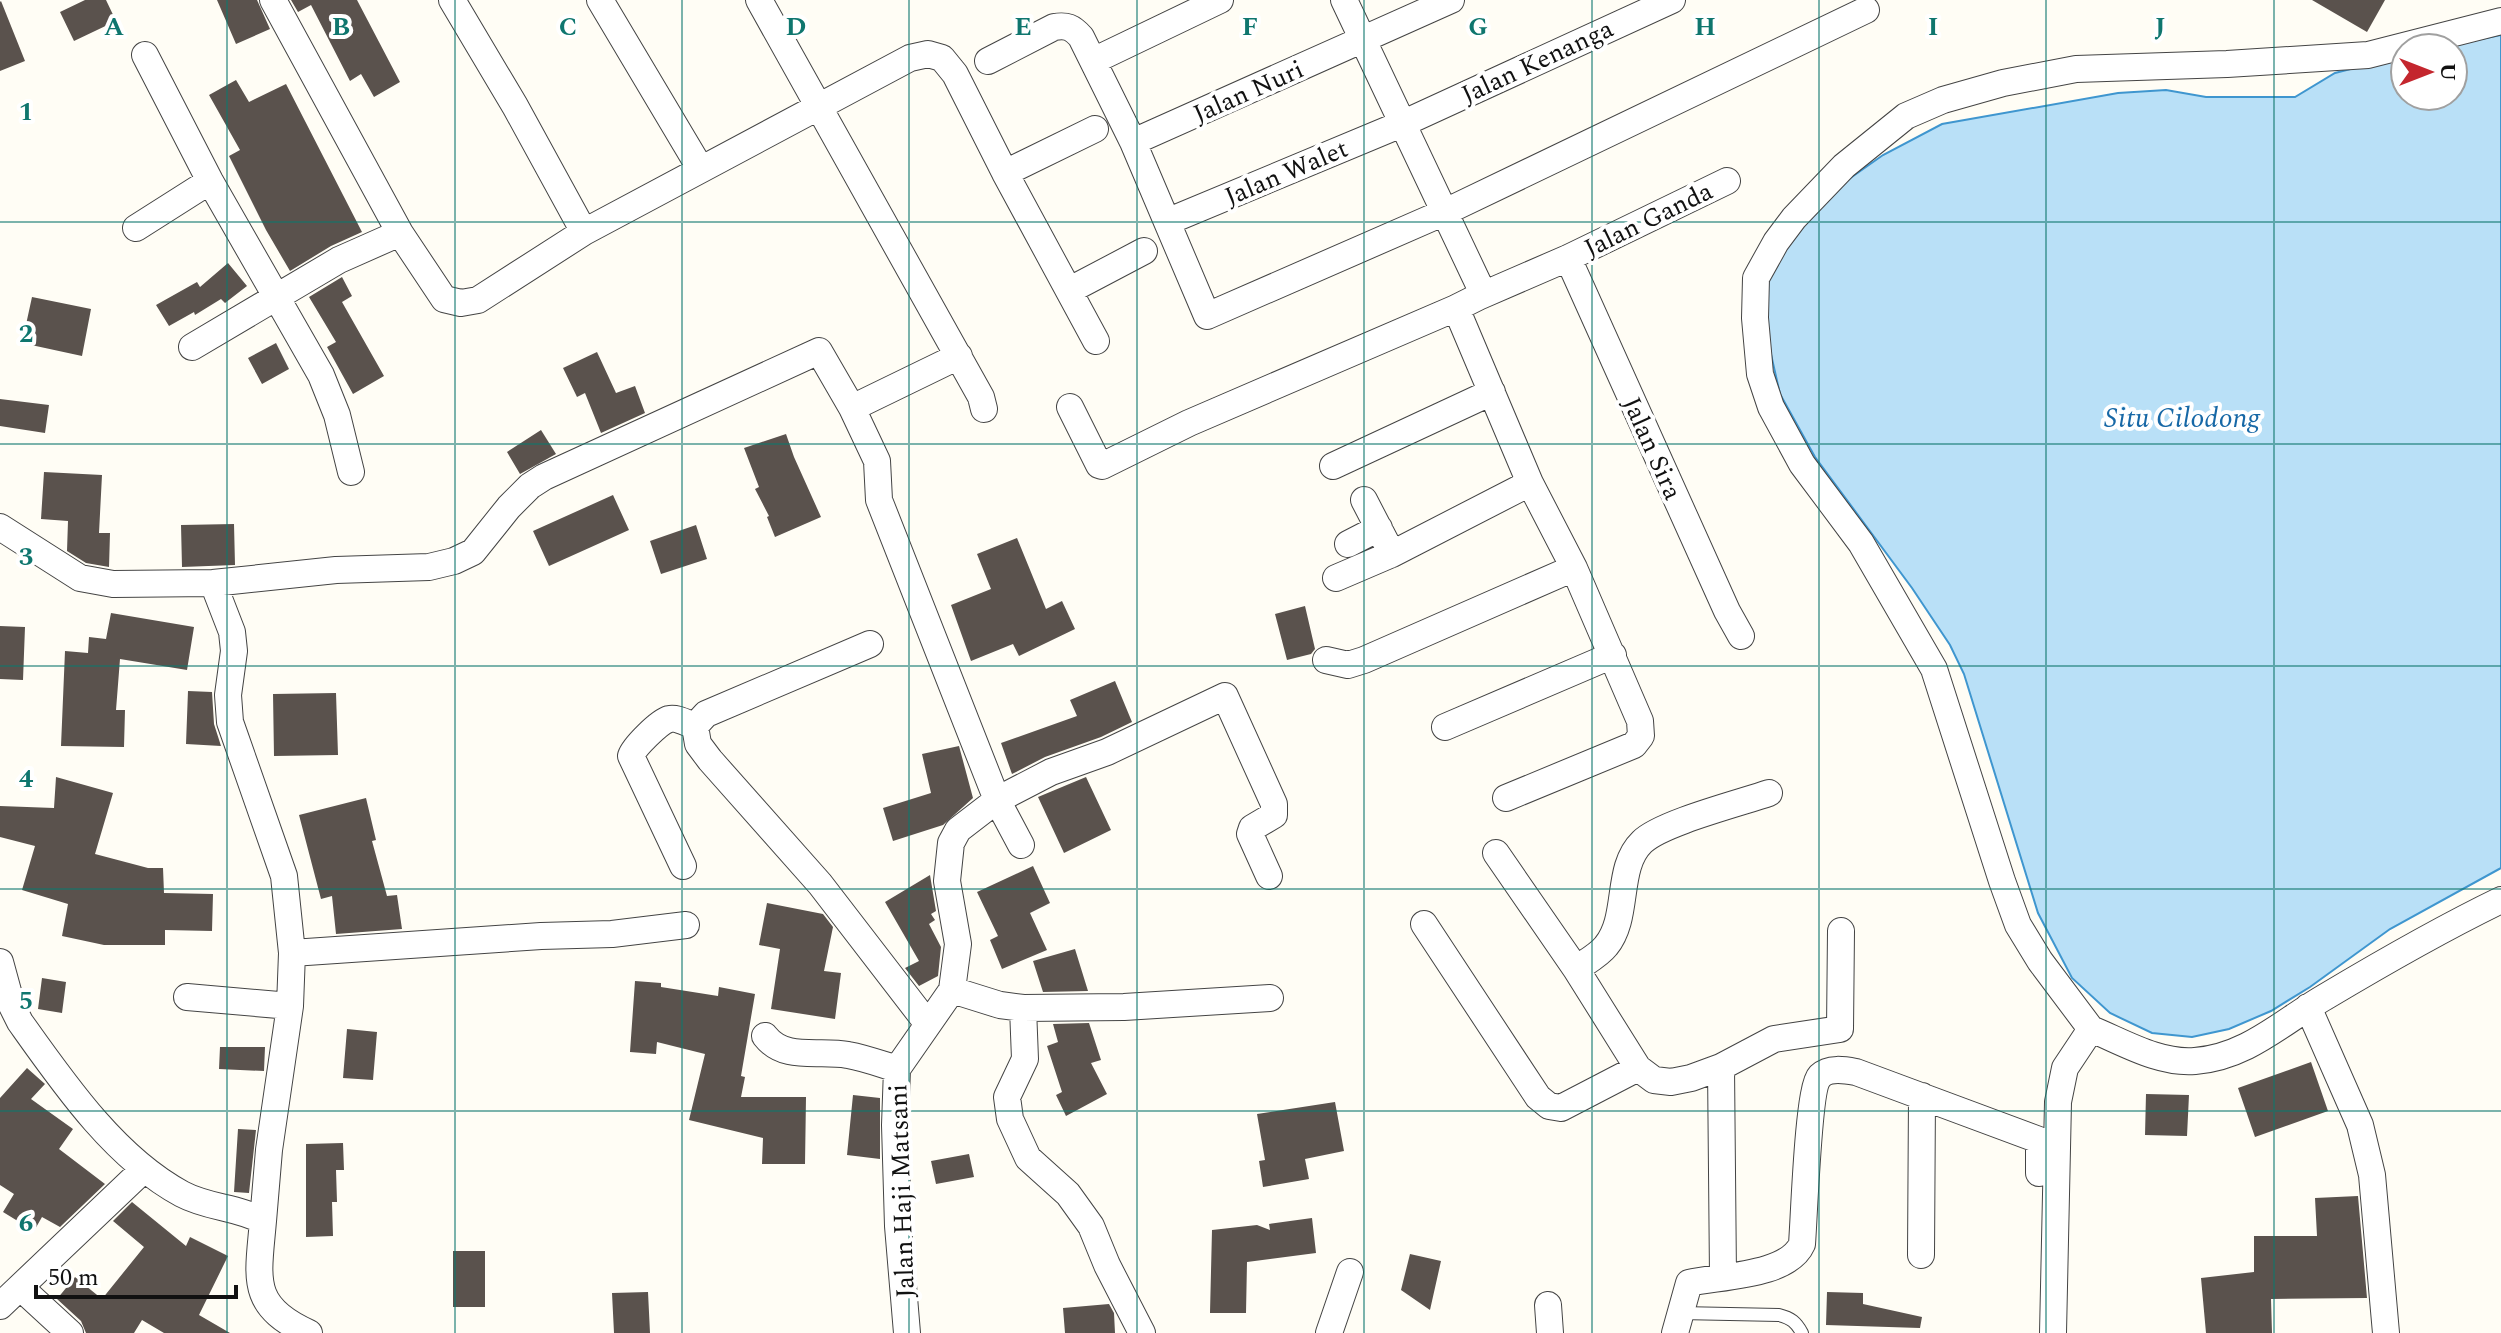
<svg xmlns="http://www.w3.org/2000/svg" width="2501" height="1333" font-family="Spectral,serif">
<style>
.water{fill:#b9e0f7;stroke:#3f96cf;stroke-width:2}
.building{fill:#5a524d}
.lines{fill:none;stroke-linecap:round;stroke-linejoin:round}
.service-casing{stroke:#444;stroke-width:14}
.minor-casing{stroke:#444;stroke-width:28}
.service{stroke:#fff;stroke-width:12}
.minor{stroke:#fff;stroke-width:26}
.grid{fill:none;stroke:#0f766e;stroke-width:2;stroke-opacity:0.55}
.labels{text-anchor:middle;stroke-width:8;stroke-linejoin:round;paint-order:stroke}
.street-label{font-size:26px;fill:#111;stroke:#fff}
.water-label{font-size:28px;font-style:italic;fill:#1768a6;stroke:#fff}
.grid-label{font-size:26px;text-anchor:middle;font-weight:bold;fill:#0f766e;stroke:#fff;stroke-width:8;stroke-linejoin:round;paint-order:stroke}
</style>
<rect width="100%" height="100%" fill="#fffdf5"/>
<path class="water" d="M2501 35V868L2390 929 2310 987 2271 1011 2229 1029 2192 1037 2152 1033 2110 1013 2072 978 2038 913 1964 674 1950 645 1912 588 1815 457 1780 394 1765 328V277L1822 198 1883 155 1942 124 2118 93 2166 90 2206 97H2295L2335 73 2405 55V96H2453V48H2437Z"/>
<path class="building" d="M85 0H106L116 21 74 41 60 12Z
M217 0H257L270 29 236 44Z
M291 0H357L400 82 374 97 361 74 350 81 311 5 298 12Z
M2312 0H2385L2367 32Z
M1 1 25 61 0 71V2Z
M236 80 249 102 286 84 362 232 331 246 290 271 266 230 229 156 240 150 209 95Z
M228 263 247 286 225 303 221 299 195 315 194 312 169 326 156 305 197 282 200 287Z
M342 277 352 296 342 302 384 376 353 394 327 347 336 342 309 297Z
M32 297 91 309 82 356 22 343Z
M276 343 289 369 262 384 248 358Z
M597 352 616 393 635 386 645 413 601 433 585 393 577 397 563 368Z
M0 399 49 405 45 433 0 426Z
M541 430 556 454 520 474 507 452Z
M786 434 794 457 821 517 775 537 767 517 769 516 755 489 759 487 744 448Z
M44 472 102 475 99 533H110L109 567 86 563 67 551 68 521 41 519Z
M613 495 629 530 549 566 533 531Z
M234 524 235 565 182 567 181 525Z
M696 525 707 559 661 574 650 541Z
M1017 538 1046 609 1062 601 1075 629 1019 656 1013 644 971 661 951 605 991 589 977 554Z
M1305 606 1315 649 1311 654 1287 660 1275 614Z
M111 613 194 627 187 670 120 659 116 710H125L124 747 61 746 65 651 88 653 89 637 106 639Z
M0 626 25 627 23 680 0 679Z
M1115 681 1132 722 1101 737 1045 757 1012 774 1001 743 1077 716 1070 700Z
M188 691 212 692 214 724 221 746 186 744Z
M336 693 338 755 274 756 273 694Z
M959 746 973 798 943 825 893 841 883 808 931 793 922 754Z
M56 777 113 793 95 854 148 868H163L164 893 213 894 212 931 165 930V945H104L62 936 68 904 22 890 35 846 0 837V806L54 808Z
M1086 777 1111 830 1064 853 1038 797Z
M366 798 376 840 372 841 387 896 397 895 402 929 336 934 332 896 321 899 299 815Z
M1033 866 1050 903 1030 913 1047 950 1002 969 990 940 998 936 977 892Z
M930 875 936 911 931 914 935 920 929 924 941 947 938 976 919 986 905 968 919 961 885 902Z
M767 903 823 914 833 927 824 971 841 973 835 1019 771 1009 780 949 759 945Z
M1075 949 1088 991 1043 992 1033 961Z
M42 978 66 982 62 1013 38 1009Z
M635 981 661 983V987L718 996 719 987 755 994 741 1076 745 1077 741 1097H806L805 1164H762L763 1138 689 1120 705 1054 657 1042 656 1054 630 1052Z
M1089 1023 1101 1060 1091 1063 1107 1094 1066 1116 1056 1095 1062 1092 1047 1046 1058 1042 1053 1024Z
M347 1029 377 1032 373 1080 343 1078Z
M220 1047H265L264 1071 219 1069Z
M2311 1062 2328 1111 2255 1137 2238 1088Z
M27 1068 45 1084 31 1099 73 1129 59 1149 105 1184 60 1227 42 1217 34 1231 3 1212 14 1194 0 1185V1098Z
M2146 1094 2189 1095 2187 1136 2145 1135Z
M853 1095 880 1098V1159L847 1155Z
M1335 1102 1344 1151 1305 1159 1309 1179 1263 1187 1259 1161 1265 1160 1257 1114Z
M238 1129 256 1130 249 1193 234 1192Z
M343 1143 344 1170H336L337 1202H332L333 1236 306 1237V1144Z
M969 1154 974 1177 936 1184 931 1161Z
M2358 1196 2367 1298 2271 1299 2272 1333H2206L2201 1278 2254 1272V1236H2317L2315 1198Z
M132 1202 186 1246 190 1237 228 1256 199 1315 230 1333H164L142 1320 134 1333H86L81 1321 57 1299 75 1277 102 1299 144 1247 113 1221Z
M1312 1218 1316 1253 1247 1262 1246 1313H1210L1212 1230 1257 1225 1270 1230 1269 1224Z
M453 1251H485V1307H453Z
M1410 1254 1441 1261 1430 1310 1401 1290Z
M648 1292 650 1333H614L612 1293Z
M1827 1292 1863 1293V1304L1922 1317 1920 1328 1826 1325Z
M1109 1304 1114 1313 1115 1333H1065L1063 1308Z"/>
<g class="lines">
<g class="service-casing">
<path id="service" d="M1680 1313 1779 1315C1791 1318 1796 1322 1802 1333"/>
</g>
<g class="minor-casing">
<path id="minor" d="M273 0 400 233 444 299 461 303 478 300 584 232 910 58 928 54 942 58 955 74 1005 173 1096 341
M452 0 515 106 584 232
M600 0 700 168
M759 0 981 397 984 409
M1344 0 1480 287 1478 297 1456 308 1530 483 1574 568 1640 721 1641 736 1634 745 1506 798
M145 55 210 181 321 375 337 415 351 472
M1095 60 1220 0
M988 61 1054 27C1067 25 1072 27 1081 37L1133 142 1207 316 1445 212 1866 10
M1133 142 1451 0
M1005 173 1095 129
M1169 221 1404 123 1672 0
M136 228 210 181
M1568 258 1727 611 1741 636
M1070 290 1144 251
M1478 297 1568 258 1727 181
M192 347 339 260 400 233
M1070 407 1099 465 1102 466 1189 423 1456 308
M852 408 959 356
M1333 466 1492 392
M1364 500 1392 554
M0 527 80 578 113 584 213 583 336 570 429 567 454 561 473 552 509 507 530 486 544 477 819 351 852 408 877 461 879 500 997 800 1021 845
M1348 544 1379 528
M1336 578 1392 554 1530 483
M213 583 232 632 234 651 228 695 230 722 284 876 292 953 290 1006 269 1150 263 1221
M870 644 706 714 695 726 698 744 710 760 820 884 927 1023
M1326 660 1348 665 1364 660 1574 568
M1445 727 1613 655
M1496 853 1576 969 1638 1068 1654 1080 1671 1082 1691 1078 1721 1067 1774 1039 1840 1029 1841 931
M683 866 631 756C634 747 659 722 669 719 677 717 688 724 695 726
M1424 924 1538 1097 1549 1106 1561 1108 1638 1068
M292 953 541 936 612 934 686 925
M0 962 12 1006 20 1022C64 1084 115 1158 182 1194 208 1208 238 1207 263 1221 258 1279 249 1306 309 1333
M1576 969C1586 962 1599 955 1606 946 1630 917 1615 868 1642 842 1661 823 1740 803 1769 793
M952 990 1000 1005 1023 1008 1124 1007 1270 998
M187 997 290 1006
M2308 1007 2360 1125 2372 1175 2386 1333
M1023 1008 1025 1059 1007 1097 1010 1119 1028 1158 1068 1194 1091 1226 1107 1265 1142 1333
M2091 1029C2123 1042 2159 1064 2195 1061 2247 1057 2282 1022 2325 997 2382 963 2441 929 2501 900
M765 1036C785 1062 820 1049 848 1055 865 1058 881 1064 897 1069
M1721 1067 1723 1276
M1921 1255 1922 1096
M21 1288 70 1333
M1548 1305 1550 1333
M0 1306 143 1170
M907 1333 898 1226 895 1125 897 1069 952 990 958 944 947 881 951 843 958 830 997 800 1051 772 1107 752 1225 696 1274 804V815L1252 828 1250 834 1269 876
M1329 1333 1350 1272
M1675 1333 1689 1283C1720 1276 1788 1276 1802 1244 1804 1220 1808 1088 1820 1076 1829 1067 1845 1070 1856 1072L2039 1140V1173
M2053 1333 2058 1102 2065 1068 2091 1029 2040 961 2018 925 2002 881 1934 669 1861 543 1802 464 1771 407 1760 374 1755 318 1756 278 1776 242 1794 218 1844 166 1906 116 1943 100 2003 83 2076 69 2227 64 2368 55 2501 21"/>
</g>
<use href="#service" class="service"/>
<use href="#minor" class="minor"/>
</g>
<path class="grid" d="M227 0V1333M455 0V1333M682 0V1333M909 0V1333M1137 0V1333M1364 0V1333M1592 0V1333M1819 0V1333M2046 0V1333M2274 0V1333M0 222H2501M0 444H2501M0 666H2501M0 889H2501M0 1111H2501"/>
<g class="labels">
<g class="street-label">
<text transform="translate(1537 61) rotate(-25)" y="9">Jalan Kenanga</text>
<text transform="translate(1248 91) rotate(-24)" y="9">Jalan Nuri</text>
<text transform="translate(1286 172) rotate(-23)" y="9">Jalan Walet</text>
<text transform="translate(1648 219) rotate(-26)" y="9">Jalan Ganda</text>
<text transform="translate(1653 448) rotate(66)" y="9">Jalan Sira</text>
<text transform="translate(901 1191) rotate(-92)" y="9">Jalan Haji Matsani</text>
</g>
<g class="water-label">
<text x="2182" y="427">Situ Cilodong</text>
</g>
</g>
<g class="grid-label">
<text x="114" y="35">A</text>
<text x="341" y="35">B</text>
<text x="568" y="35">C</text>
<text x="796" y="35">D</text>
<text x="1023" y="35">E</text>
<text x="1250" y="35">F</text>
<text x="1478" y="35">G</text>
<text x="1705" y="35">H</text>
<text x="1933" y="35">I</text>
<text x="2160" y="35">J</text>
<text x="26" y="120">1</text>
<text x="26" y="342">2</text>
<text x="26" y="565">3</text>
<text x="26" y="787">4</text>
<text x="26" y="1009">5</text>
<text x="26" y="1231">6</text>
</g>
<g transform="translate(2429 72) rotate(90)"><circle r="38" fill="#ffffff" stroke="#a0a0a0" stroke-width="2"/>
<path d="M0-6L14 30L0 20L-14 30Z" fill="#c4262e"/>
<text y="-12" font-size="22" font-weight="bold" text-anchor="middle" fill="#111111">U</text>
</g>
<path d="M36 1285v12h200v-12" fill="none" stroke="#111111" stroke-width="4"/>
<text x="48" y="1285" font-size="24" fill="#111111" stroke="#ffffff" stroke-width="6" paint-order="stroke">50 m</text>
</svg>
